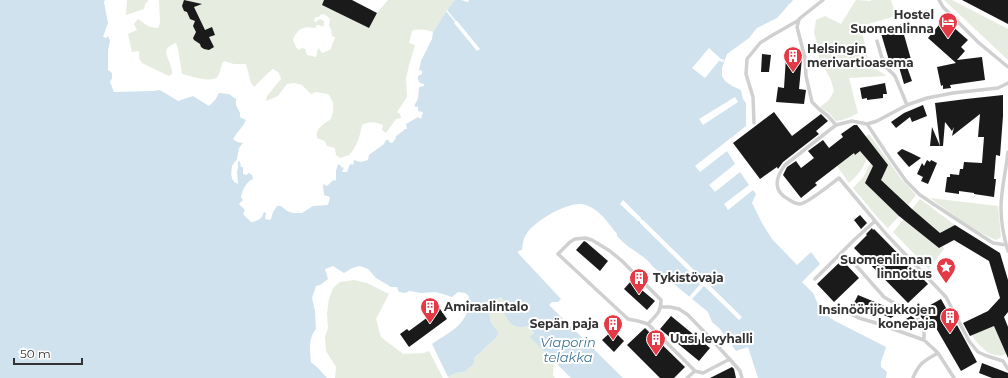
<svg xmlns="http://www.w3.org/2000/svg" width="1008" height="378" font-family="Montserrat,sans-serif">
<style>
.green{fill:#e6ecdf;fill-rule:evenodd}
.water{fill:#cfe2ee}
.pier{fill:#fff}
.building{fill:#1a1a1a}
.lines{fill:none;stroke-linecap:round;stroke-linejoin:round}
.lane{stroke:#d0d0d0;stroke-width:3.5}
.labels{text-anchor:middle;stroke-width:4;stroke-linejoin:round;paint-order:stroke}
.poi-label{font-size:12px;font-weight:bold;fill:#333;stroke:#fff;text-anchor:end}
.water-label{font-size:13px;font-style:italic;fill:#3f7597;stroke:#fff}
</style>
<rect width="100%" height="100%" fill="#fff"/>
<path class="green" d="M127 0H148V1L145 4 144 9 126 15Z
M159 0H324L322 5 369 28 377 13 388 0H455L447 10 433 32C426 30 419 28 412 31L409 43 415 45 409 65 406 79 407 97 397 112 400 114 401 118 396 119 386 133 382 130 383 125C375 122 370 121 362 125 360 135 357 148 349 155 347 156 343 157 340 158L336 155 335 148 327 146 325 141 317 138C315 128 324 124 331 119 334 108 335 103 328 94L316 92 311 94 302 85 294 83 287 84 278 96 266 101 267 96 281 79 279 73 273 69 268 73 254 87 251 83 246 64H234L224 61C220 66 221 71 218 76 212 84 190 76 182 74L178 49 176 43C156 49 174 63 172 74L169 76 142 63 139 58V51L132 52 128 34 137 30 134 24 138 19C145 24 149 28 158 28L160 23ZM323 14 327 16 330 19 329 26 331 29 332 36 335 37 334 41 333 42 331 49 323 53 321 52 319 48 317 50V54L316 57 307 55 305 49 302 48 299 50 296 47 293 40C298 28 303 26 315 28L317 25H319L323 27 324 24V21L320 19 318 20 316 22H315L314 20 316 17H319L320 15Z
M856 0 871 1V0H891L896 16 861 26 868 59 871 66 887 76 849 78 858 113C851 117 844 120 836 121L830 114 820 107 829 100 834 91 831 80 819 58 818 47 814 33 816 20 825 16 841 24Z
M944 0H952L1008 29V60Z
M869 134 902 180 916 195 908 205 881 180 865 137Z
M860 151 867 159C862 170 858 175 849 183L837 166 854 153 855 154Z
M870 163 873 166 899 216 888 228 880 220 853 188 864 176Z
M930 198 998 206 1001 237 996 240C972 230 951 213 930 198Z
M920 199 955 225 940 233 912 209Z
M904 219 939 248 943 246 944 249 929 269 942 283 893 232Z
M354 280 367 283 389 294 376 319 381 337 403 354 424 353 429 351 443 378H335L336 367 326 351 325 337 328 328 327 313 329 299 333 288 340 282Z
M500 297 502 298 503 301 534 334 531 337 554 361 553 375 555 378H449L448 377 456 373 464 372 474 364V358L496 338 497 332 491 323 489 313 486 307Z
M994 326 1006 354C992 360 979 347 972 335Z"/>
<path class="water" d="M0 0H105L104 2 108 23 103 37 106 38 108 36 110 41 108 50V70L112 73V78L110 82 114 92 153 91 160 90 178 101 193 96 209 106 215 100 219 93 229 94 236 99V105L240 113V117L246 120C243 127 237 132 233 139L237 142 243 143 239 148 237 159 232 166C231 174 230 181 238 184L237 171 238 168V162L240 161 241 167H243V174L246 175 249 173 252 175 253 179C246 182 243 189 241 197L243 200 239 204 245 210 243 214 251 222C258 221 262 219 264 212L266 213 265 219 269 220 271 219 273 212 277 206H281L287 211 293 213H302L313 206 328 205 330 197 324 195 323 184 327 186 332 181 336 180V171L338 164 341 166 342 168 344 167 342 172H347L350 164 353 165 354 160 361 162 368 160 369 155 384 144 386 140H389V142L392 143C394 141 396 139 396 136L403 131 405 129H407L406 124 418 117 421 119 423 112 418 111V107L414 106 418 99 419 87 424 86V84L420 83 418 80V76L422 74V71L419 70 421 61 432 39 433 32 447 10 455 0H461L468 2 469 0H793L791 3 789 4 786 8 777 18 757 28 749 38 727 54 722 68V76L725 81 732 86 741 90 743 99 746 103V126L695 166 700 172 727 151 735 164 709 185 715 192 740 172 749 185 724 204 728 210 753 190 756 194 752 203 762 223 772 239 797 265 811 252 820 264 802 282 813 293 821 311 835 321 886 347 881 362V367L887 372 886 378H758L748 347 736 351 720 329 712 322 708 312 652 266C648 259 641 256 635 251 628 247 622 241 617 236V234C608 223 600 210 586 205 571 199 536 220 527 233 523 239 523 243 522 250L518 251V253L561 299 558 302H552L549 305 623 378H571L530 337 534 333 527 326C513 330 508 321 503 311L504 307 503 304 504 302 502 298 500 297 486 307 489 313 491 323 498 332 496 338 474 358V364L464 372 456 373 448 377 432 344C448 333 465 326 469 306L467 304 469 296 465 293 458 292 452 297 436 292 421 293 410 291 405 293 399 292 397 287H391L376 278 368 269 360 266 352 268 344 273 333 266 325 269 328 279 320 285 316 286 312 298 315 311 316 329C308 339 310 350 311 362L318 368 327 378H0Z"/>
<path class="pier" d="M447 10 456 21H457L480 49 477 51 454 23 455 22 446 11Z
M709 48 721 59 724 60V62L719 61 705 78 692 68Z
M735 97 738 102 703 125 699 119Z
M623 200 641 218V219L642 220H643L742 317 739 320 704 286 692 299 689 297 701 283 640 223V222L639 221H638L620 204Z"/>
<path class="building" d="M184 0 202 4 194 7 205 30 212 27 215 35 209 37 214 47 209 50 204 49 201 47 200 44 194 40 193 38 196 32 193 26 195 21 190 19 187 12 184 11 182 6Z
M324 0H352L377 13 369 28 322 5Z
M962 0H1008V24Z
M944 19 968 40 961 47 965 51 957 60 982 57 985 80 950 85 951 88 943 89V85L941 86 937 67 956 63 928 38Z
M901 24 912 63 906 64 912 81 904 84 899 67 892 68 891 67 880 30Z
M762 54 771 55 769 72H761Z
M786 57 802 58 799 89 806 90 804 104 776 102 778 87 784 88Z
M885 83 887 94H883V98L867 100V98L862 99 860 88Z
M1003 95V116L1000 156 996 155 994 179H996L994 197 974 194V193L959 191V194L945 192 947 177H950V174L959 175 960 169H963L964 162 982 163 984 137H978L980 114 952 136 954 127 952 131 945 122 943 146H940L935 103 966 99Z
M923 105 927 116 912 122 910 117 896 128 891 122 904 113Z
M774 112 792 136 821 114 828 121 816 131 819 134 783 162 778 169 777 167 760 179 733 143Z
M854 125H857L888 165 881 180 912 209 940 233 955 225 1000 253 1008 280V312L1004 317 1008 327V358L994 326 970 336 963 323 988 311 1000 298 989 261 954 240 939 248 899 216 865 183 873 166 860 151 855 155 854 153 815 183 817 185 801 198 783 175 787 167 796 161 801 168 814 158 808 151 823 140 829 148 843 137 841 134Z
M932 127 940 146H930Z
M902 149 911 153 921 158 909 167 897 153Z
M927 160 930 162 931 160 937 163 928 184 921 181 923 177 917 174 922 163 924 166Z
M860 215 867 223 861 229 854 220Z
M872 228 873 230 874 229 928 284 908 303 854 248 867 235 866 234Z
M584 241 586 242 608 261 600 271 576 250Z
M842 260 859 278 834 302 817 284Z
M631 281 655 301 647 310 624 289Z
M858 295 899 312 891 318 854 303Z
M941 299 956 326 957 325 977 362 961 371 932 321 927 324 921 317 918 312Z
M438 306 447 319 409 347 400 334 407 329 409 331 432 314 430 312Z
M671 316 710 348 699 361 660 329Z
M911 316 914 318 917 323 911 326 901 322Z
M645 328 685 367 674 378H660L627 345Z
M613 330 624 341 614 352 602 340Z
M982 363 1008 373V378H992L979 373Z
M732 367 734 369 736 378H710Z"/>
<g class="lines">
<path class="lane" d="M823 0 799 19 797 27 805 58 806 76 812 102 819 109 828 116 836 125
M939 0 943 7 979 43 1008 67
M877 41 884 65 895 76 907 105
M1008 83 998 88 953 93 927 98 907 105 877 121 867 124 852 121 836 125 785 165C775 178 773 191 788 199 791 201 796 204 800 204 808 203 831 184 839 178L860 203 886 234 946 297 969 341 978 352 987 356 1003 361 1008 369
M754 123 753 97 746 74 747 59 760 43 771 36 799 20
M867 124 889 157 906 181 920 195 953 217 993 243 1006 245
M1008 152C1006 171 1001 189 1001 208 1001 222 1004 238 1008 251
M853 262 884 297 899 306 913 310 924 329V340
M815 279 854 240 875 221
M661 307H670L679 309 688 315 712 340 734 364 740 371 742 378
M851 314 859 318 876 323 924 340 938 353 954 378
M648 324C656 315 661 313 661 300L622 261 610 251 592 240 585 238 575 239 570 242 558 254 628 319 638 321 648 324 695 371 703 373 730 359
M687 378 695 371
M913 378C919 363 924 361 938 353"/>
</g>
<defs>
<g id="hotel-pin" transform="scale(1)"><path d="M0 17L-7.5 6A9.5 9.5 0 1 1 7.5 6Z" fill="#e63946" stroke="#fff"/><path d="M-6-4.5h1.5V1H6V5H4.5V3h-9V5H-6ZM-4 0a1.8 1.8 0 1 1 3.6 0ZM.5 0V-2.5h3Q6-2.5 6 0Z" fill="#fff"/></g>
<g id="building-pin" transform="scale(1)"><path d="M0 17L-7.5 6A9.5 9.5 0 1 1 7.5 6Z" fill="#e63946" stroke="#fff"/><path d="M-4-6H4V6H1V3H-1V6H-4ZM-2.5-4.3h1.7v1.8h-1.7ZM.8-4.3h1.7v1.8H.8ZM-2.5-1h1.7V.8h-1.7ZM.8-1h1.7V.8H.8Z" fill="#fff"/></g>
<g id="sight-pin" transform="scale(1)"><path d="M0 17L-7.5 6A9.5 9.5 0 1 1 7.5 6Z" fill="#e63946" stroke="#fff"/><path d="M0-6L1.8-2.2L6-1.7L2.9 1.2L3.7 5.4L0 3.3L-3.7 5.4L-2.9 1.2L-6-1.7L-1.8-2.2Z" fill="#fff"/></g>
</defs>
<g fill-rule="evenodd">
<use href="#hotel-pin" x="948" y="22"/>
<use href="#building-pin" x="793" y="56"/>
<use href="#sight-pin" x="946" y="267"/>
<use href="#building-pin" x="639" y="278"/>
<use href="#building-pin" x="430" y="307"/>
<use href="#building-pin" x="950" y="317"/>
<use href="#building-pin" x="613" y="324"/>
<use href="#building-pin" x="656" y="339"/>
</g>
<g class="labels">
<g class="poi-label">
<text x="934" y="19">Hostel<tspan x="934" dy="14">Suomenlinna</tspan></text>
<text x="807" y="53" text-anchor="start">Helsingin<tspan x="807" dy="14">merivartioasema</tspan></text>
<text x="932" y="264">Suomenlinnan<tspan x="932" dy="14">linnoitus</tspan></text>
<text x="653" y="282" text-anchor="start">Tykistövaja</text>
<text x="444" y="311" text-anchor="start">Amiraalintalo</text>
<text x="936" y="314">Insinöörijoukkojen<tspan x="936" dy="14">konepaja</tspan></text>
<text x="599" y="328">Sepän paja</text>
<text x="670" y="343" text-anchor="start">Uusi levyhalli</text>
</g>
<g class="water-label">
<text x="568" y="347">Viaporin<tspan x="568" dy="15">telakka</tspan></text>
</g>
</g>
<path d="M14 358v6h68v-6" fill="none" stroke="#333333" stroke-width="2"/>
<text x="20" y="358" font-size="12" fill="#333333" stroke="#ffffff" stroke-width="3" paint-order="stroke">50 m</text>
</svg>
